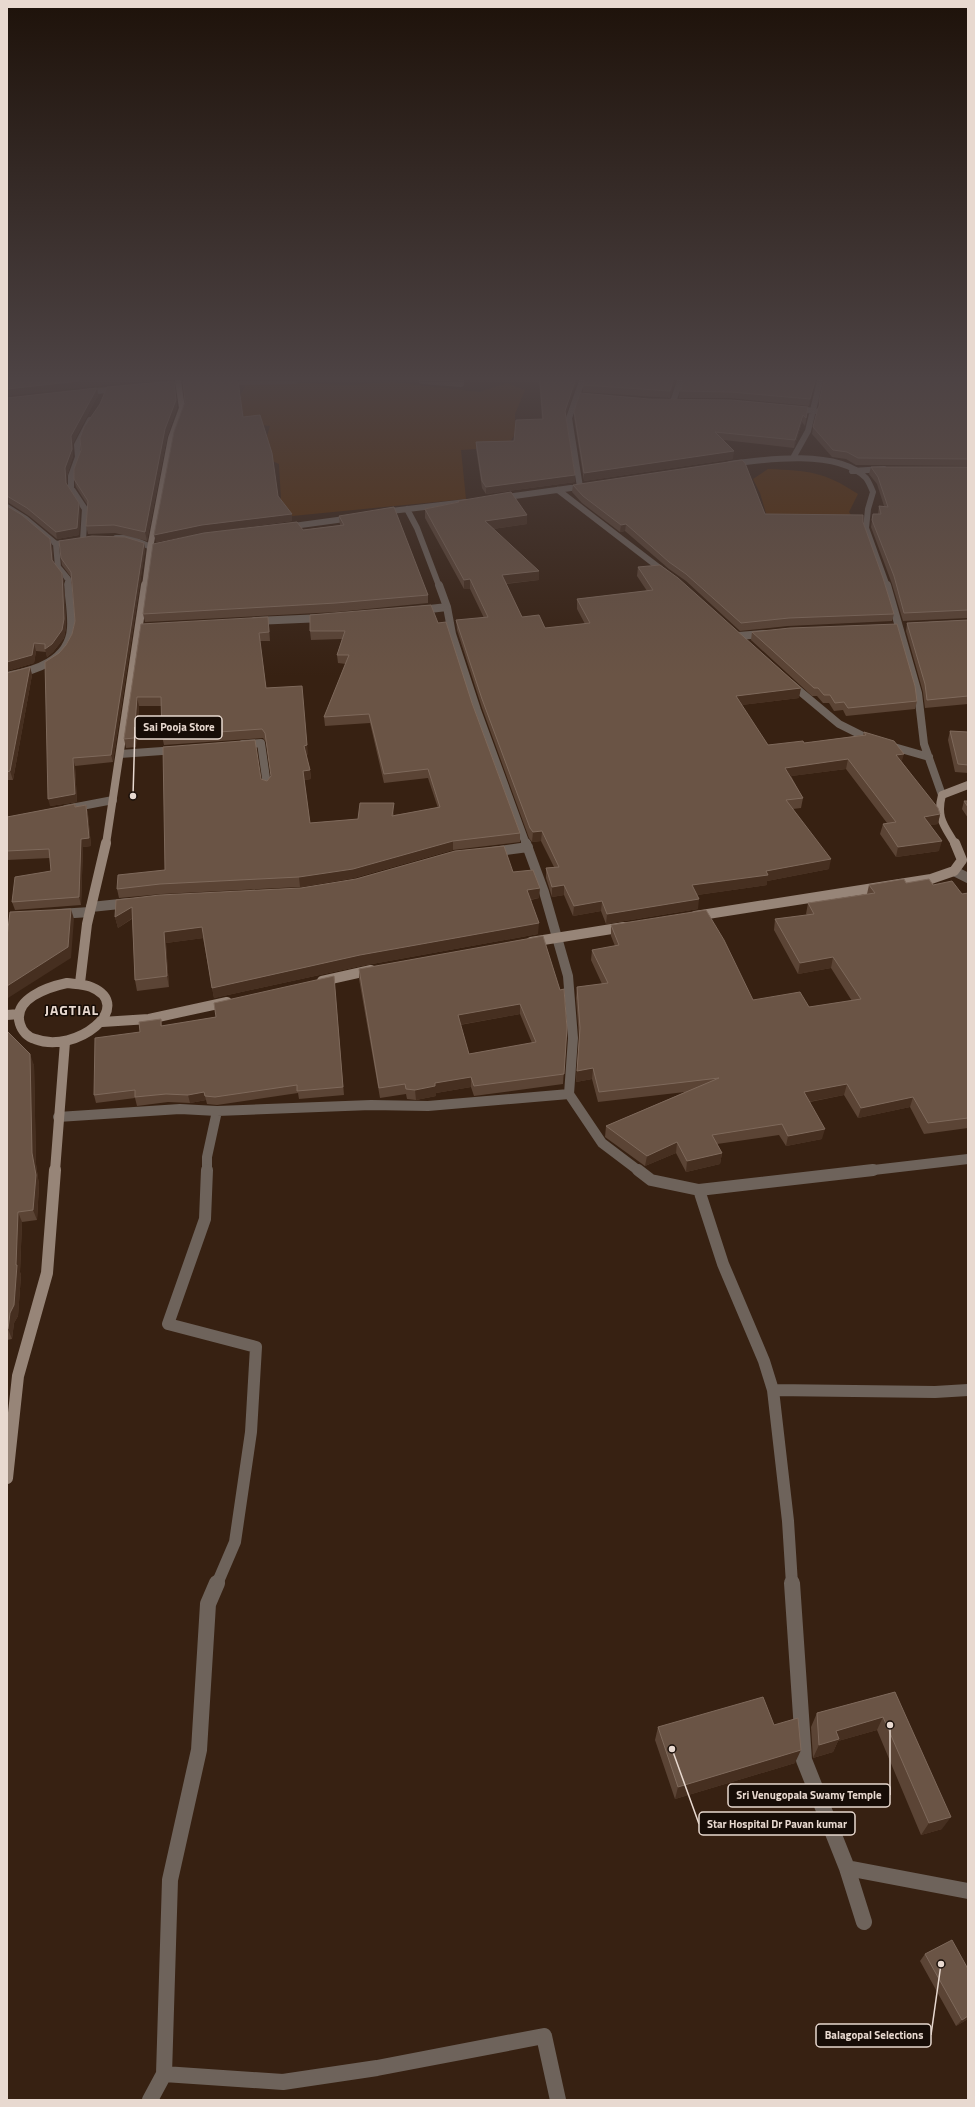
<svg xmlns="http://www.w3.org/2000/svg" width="975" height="2107" font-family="'Titillium Web',sans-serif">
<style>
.green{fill:#582d06}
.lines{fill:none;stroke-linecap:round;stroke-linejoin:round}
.minor-far4{stroke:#6e635b;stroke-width:6}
.minor-far3{stroke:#6e635b;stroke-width:8}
.minor-far2{stroke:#6e635b;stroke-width:10}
.minor-far1{stroke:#6e635b;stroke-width:12}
.minor{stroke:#6e635b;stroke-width:16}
.tertiary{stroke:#6e635b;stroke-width:10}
.secondary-far3{stroke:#978578;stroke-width:6}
.secondary-far2{stroke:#978578;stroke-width:8}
.secondary-far1{stroke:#978578;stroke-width:10}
.secondary{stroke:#978578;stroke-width:12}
.wall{fill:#5b4435;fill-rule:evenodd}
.shaded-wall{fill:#462f20}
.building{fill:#6a5445;stroke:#7e695b;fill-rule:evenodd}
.labels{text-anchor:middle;stroke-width:3;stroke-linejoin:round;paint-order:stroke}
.district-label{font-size:14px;font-weight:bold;letter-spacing:1px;fill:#e8d9d0;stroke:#170d07}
.leader{fill:none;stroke:#e8d9d0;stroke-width:1.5}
.callout-dot{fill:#e8d9d0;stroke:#170d07;stroke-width:1.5}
.callout{fill:#170d07;stroke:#e8d9d0;stroke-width:1.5}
.callout-label{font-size:11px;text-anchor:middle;font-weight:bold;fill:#e8d9d0}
</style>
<rect width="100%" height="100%" fill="#372112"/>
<path class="green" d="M248 381 350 385 392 382 480 392 507 383 525 390 515 414V434L507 447 461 450 466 499 282 517 279 464 261 456 270 426 247 423 237 401Z
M768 469C809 471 823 471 858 494L849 512 856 522 768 520 760 493 753 479Z"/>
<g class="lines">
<path class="minor-far4" d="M422 381 461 384V381
M85 392 119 389
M673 402 680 381
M796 409 815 411
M793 458 808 431 820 381
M730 464C766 459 838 449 866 478 869 482 871 487 873 492L868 509 866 528 887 586
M852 471 884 469
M580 487 569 418 582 381
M558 490 666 573
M500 498 585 486
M7 507 26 519 56 544 63 543
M407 509 417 528 439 586
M383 512 466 502
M286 527 352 518
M116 538H130L151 547
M83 540 85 509 71 488V476L78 457 77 445 90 420
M56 544 58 567 68 579V586"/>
<path class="minor-far3" d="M439 585 447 607 452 634 477 710 526 844
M887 585 918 693 924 744 942 795
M421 610 447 607
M255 621 323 618
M738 636 764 634
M7 676C34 671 69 661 71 628 72 614 69 599 68 585
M790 683 839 724 871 740
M243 744 261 743 267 785
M887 745 929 757
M120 754 176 750
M66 809 113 800"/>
<path class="minor-far2" d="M492 852 528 847
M91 907 129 903
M59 914 90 912
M569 1094 602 1143 639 1171
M58 1117 180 1109 217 1111 371 1105 428 1106 569 1094 573 1038 568 976 544 892 526 843
M207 1171V1157L217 1111
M865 1171 968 1159"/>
<path class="minor-far1" d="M207 1170 205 1219 168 1324 256 1347 251 1432 235 1542 217 1584
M638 1170 651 1180 699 1190 723 1264 764 1361 773 1390 788 1521 792 1584
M699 1190 873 1170
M773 1390 935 1392 968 1390"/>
<path class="minor" d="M792 1583 804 1760 847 1868 864 1922
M847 1868 968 1891
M164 2074 170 1880 199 1750 208 1604 217 1583
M150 2100 164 2074 283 2082 377 2068 544 2036 558 2100"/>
<path class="tertiary" d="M954 871 968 878"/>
<path class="secondary-far3" d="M145 586 150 548 171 438 182 408 178 381"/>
<path class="secondary-far2" d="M106 844 145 585
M955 844C944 825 936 818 942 795L968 785"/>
<path class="secondary-far1" d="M695 916 931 879 954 871 962 860 955 843
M531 942 624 927
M322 981 371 970
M67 983C74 984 84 984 91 987 137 1006 76 1055 35 1039 28 1037 22 1031 20 1024 12 999 48 987 67 983Z
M80 983 87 924 106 843
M7 1015 19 1014
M102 1022 149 1019 227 1002
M55 1171 65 1042"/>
<path class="secondary" d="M7 1478 18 1376 47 1273 55 1170"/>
</g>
<path class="wall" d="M174 381 177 408 167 437 147 541 115 533 88 534 86 526 88 506 76 487 74 479Z
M183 381H298L297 384 238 385 243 417 278 496 292 521 203 533 156 542 185 402Z
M539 381H577L565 416 575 482 486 494 482 488 476 449V442L514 441 542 419Z
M675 381 670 398 583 392V385Z
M683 381H815L809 406 730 398H679L680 391Z
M968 381V466L856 465 846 459 832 457 812 434 813 427 818 407 819 401Z
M97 388 98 395 73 443V456L67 476V485L79 503 80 510 79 535 57 539 29 516 9 503 7 504V398Z
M574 411 807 415 805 426 802 422 794 448 724 440 733 459 584 481 574 418Z
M871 467H968V618L903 621 892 584 871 527 873 514H878L879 506H884L877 484 869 474Z
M573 485 765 514 863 522 894 614 892 621 788 626 740 631 686 581 669 569 625 531 620 532 582 503 572 492Z
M458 501 527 524 493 529 539 580 506 584 522 617 545 628 585 624 577 609V599L647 591 637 576 638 567 799 698 741 705 768 745 804 743 863 735 864 732 902 762 940 814 938 824 930 825 939 851 896 857 880 834 883 824 887 823 846 769 791 776 803 798 801 808 793 809 829 869 767 881V885L697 895 698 909 606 924 601 911 573 916 564 895 552 897 546 878V868L554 867 541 841 532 842 529 838 482 708 457 630 456 620 484 618 470 589H464L425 518V509L458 502Z
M7 506 50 539 52 546 53 562 64 581 66 627 64 638 53 652 47 657 46 652 36 651 34 663 7 671Z
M339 516 428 595V603L337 612 145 622 143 614 303 530 340 525Z
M144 543 145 550 113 762 75 766 77 802 50 806 66 645 72 634 75 621 71 577 62 565 61 558Z
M968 620V704L925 708 923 692 906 631 907 623Z
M438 623 472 703 520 833V842L453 850 354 878 300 887 162 894 119 898 117 889 165 870 261 779 267 781 271 776 266 742 263 738 164 745 162 736V706H139L136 747 126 748 124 739 141 624 269 626 270 641H260L266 688 308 754 306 755 310 770 311 779 304 780 310 823 358 819 394 812V815L438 808 428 778 384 783 370 723 325 726 324 717 346 664 338 663 337 655 342 639 311 640 310 631Z
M752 632 917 701 915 709 846 716 843 710 834 711 829 703H823L817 696H812L751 640Z
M30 667 32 675 13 780H7V673Z
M950 731 968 732V773L955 772 948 740Z
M964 801H968V818L962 809Z
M75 804 76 807 86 805 88 814 91 846 83 847 81 905 15 910 12 902 51 871 50 858 7 860V817Z
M513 872 539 898 531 900 538 934 361 966 214 998 203 938 166 943 169 987 137 991 135 980 132 919 118 928 115 917 301 888Z
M906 883 933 885 962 894 968 893V1128L924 1134 910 1107 858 1118 844 1095 810 1102 822 1139 786 1146 779 1135 717 1144 722 1153 720 1164 686 1172 676 1153 645 1166 605 1137 606 1126 685 1092 598 1102 592 1079 576 1082 579 1038 576 998 577 987 602 984 591 960 592 950 615 946 611 936V925L753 1000 809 1007 852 1001 831 968 798 974 774 930 775 919 807 915 806 914 808 903 867 894 869 885Z
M543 936 567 1028 563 1084 474 1096 471 1087 436 1093V1096L416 1100 407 1099 406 1094 380 1098 359 979V969ZM520 1014 532 1043 469 1054 460 1025Z
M334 976 344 1095 299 1099 298 1093 217 1105 207 1104 206 1100 190 1103 168 1102 137 1106 135 1098 96 1103 94 1095 140 1032 161 1019 162 1026 216 1017Z
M7 1031 34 1065 36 1164 39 1185 37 1220 22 1222 20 1272 21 1275 18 1316 14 1323 12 1339 7 1340Z
M895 1692 942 1829 921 1835 877 1730 838 1741 833 1752 813 1758 811 1727 817 1713Z
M774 1725 795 1763 675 1799 655 1740 658 1727Z
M925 1954 968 1969V2019L956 2026 920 1961Z"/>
<path class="shaded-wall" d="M79 381H141L7 396V389Z
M575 381H577L565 418V411Z
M673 381H675L670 398V391Z
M815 381 809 406 810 399Z
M97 388 98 395 73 443V456L67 476V490L66 483 65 468 71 436Z
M176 400 177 408 167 437 147 541 145 532 165 429Z
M803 415 802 422 794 448 795 440Z
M734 451 733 459 584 481V473Z
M575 475V482L486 494V487Z
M7 496H8L9 503 7 504Z
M79 503 80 510 79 535 57 539 56 532Z
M292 514V521L203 533 156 542 154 535 202 525Z
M527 515V524L485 530V521Z
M626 524 625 531 620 532 621 525Z
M50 539 52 546 54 568 52 560Z
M144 543 145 550 113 762 111 755Z
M539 571V580L502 584V575Z
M62 573 64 581 66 627 64 638 53 652 47 657 45 649Z
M470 579V589H464V580Z
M34 643 36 651 34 663 7 671V662Z
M30 667 32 675 13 780 10 771Z
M302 686 308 754 305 755 304 746Z
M801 688 799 698 734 706 736 696Z
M137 697 139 706 136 747 134 738Z
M904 754 901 764 896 755Z
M73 758 75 766 77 802 50 806 48 799Z
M848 759 846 769 784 777 785 768Z
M310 770 311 779 304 780 303 771Z
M394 803V812L392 825V816Z
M86 805 88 814 91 846 83 847 81 905 79 897 81 839Z
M940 814 938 824 921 827 924 817Z
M542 831 541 841 532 842 533 832Z
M453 841V850L354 878 300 887 299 877Z
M942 841 939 851 896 857 898 847Z
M831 859 829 869 767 881V885L690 896 692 885Z
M564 885V895L552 897V887Z
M540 888 539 898 527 900V890Z
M699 899 698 909 606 924 607 914Z
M602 901 601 911 573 916 574 906Z
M132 907 134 917 118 928 115 917Z
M71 909 74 919 71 958 8 998 7 1008V986Z
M539 923 538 934 361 966 214 998 212 988 360 955Z
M202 927 204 938 166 943 169 987 167 976 164 932Z
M833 957 831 968 798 974 800 963Z
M520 1004V1014L458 1025V1015Z
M30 1054 34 1065 36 1164 39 1185 37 1220 33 1210Z
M593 1068 592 1079 576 1082 577 1071Z
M471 1077V1087L436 1093V1096L416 1100 415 1090 435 1083Z
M847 1084 844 1095 802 1103 804 1092Z
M204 1092 206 1100 190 1103 188 1095Z
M913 1097 910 1107 858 1118 861 1108Z
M825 1129 822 1139 786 1146 788 1136Z
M677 1142 676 1153 645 1166 647 1156Z
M722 1153 720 1164 686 1172 687 1161Z
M18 1212 22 1222 20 1272 21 1275 18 1316 14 1323 12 1339 8 1329Z
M883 1717 877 1730 838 1741 833 1752 813 1758 819 1745 836 1731Z
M801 1750 795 1763 675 1799 678 1787Z
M951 1817 942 1829 921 1835 929 1823Z
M968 2016V2019L956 2026 962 2020Z"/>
<path class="building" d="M7 381H79L7 389Z
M174 381 176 400 165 429 145 532 114 525 86 526 88 501 74 479V469L81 450 80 438 84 427 100 404 107 387Z
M183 381H238L243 417 260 415 272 453 278 496 292 514 202 525 154 535 174 432 185 402Z
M540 381H575L565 411 575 475 486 487 482 481 476 442 514 441 516 420 543 419Z
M584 381H673L670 391 583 385Z
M683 381H815L810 399 731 392 680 391Z
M824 381H968V459L858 458 847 452 833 450 813 427 818 408 820 405 819 401Z
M97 388 71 436 72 449 65 468 66 483 79 503 77 528 56 532 27 508 7 496V398Z
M580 393 649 399 731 400 808 407 806 418 803 415 795 440 715 432 734 451 584 473 574 411Z
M742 460 745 463 765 514 863 515V522L883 578 894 614 789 618 741 623 686 574 669 562 626 524 621 525 583 496 573 485Z
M871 467H968V610L904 613 894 576 872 520 873 514H881L879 506 888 507 878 477Z
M511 492 527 515 485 521 539 571 502 575 522 617 539 615 545 628 590 623 577 599 653 590 638 567 660 565 678 578 801 688 736 696 768 745 803 741 804 743 866 735 864 732 894 741 904 754 896 755 938 808 940 814 924 817 942 841 898 847 883 824 896 822 848 759 785 768 803 798 786 800 831 859 766 871 768 875 692 885 699 899 607 914 602 901 574 906 564 885 552 887 546 868 559 867 542 831 533 832 530 828 482 699 456 620 488 617 470 579 464 580 425 509 459 502 458 501Z
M7 506 22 515 50 539 52 560 62 573 64 619 62 630 52 644 45 649V644L34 643 32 655 7 662Z
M394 507 428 595 336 603 143 614 153 544 204 533 297 522 303 530 344 525 339 516Z
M92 536 125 537 144 543 111 755 73 758 75 794 48 799 45 662 59 653 66 645 72 634 75 621 71 572 61 558 59 541Z
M431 605 438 623 446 622 472 703 520 833 453 841 353 869 299 877 160 884 117 889 118 875 165 870 163 747 255 740 261 779 267 781 271 776 265 733 262 729 162 736 161 697H137L134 738 124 739 141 624 268 617 269 632 259 633 266 688 302 686 307 745 304 746 310 770 303 771 310 823 358 819 360 803H394L392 816 440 807 428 769 384 774 369 714 324 717 349 655H337L345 631H310V615Z
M968 620V696L927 700 925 684 907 623Z
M897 624 915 686 917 701 848 708 844 702 835 703 830 695H824L818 688H814L752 632 790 628Z
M30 667 10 771 7 772V673Z
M950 731 968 732V765L958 764Z
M964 801H968V807Z
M75 804V807L86 805 89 838 81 839 79 897 12 902 15 877 51 871 49 849 7 851V817Z
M504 846 513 872 533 870 540 888 527 890 539 923 360 955 212 988 202 927 164 932 167 976 135 980 132 907 115 917 116 900 160 895 301 888 356 879 455 851Z
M904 879 906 883 929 879 933 885 952 881 962 894 968 893V1118L928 1123 913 1097 861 1108 847 1084 804 1092 825 1129 788 1136 782 1124 712 1135 722 1153 687 1161 677 1142 647 1156 606 1126 719 1078 599 1092 593 1068 577 1071 580 1028 577 987 608 983 592 950 619 945 611 925 706 910 724 940 753 1000 800 992 809 1007 861 999 833 957 800 963 775 919 814 914 808 903 875 893 869 885Z
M71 909 68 947 7 986V937L10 912Z
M543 936 560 990 564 989 567 1028 564 1074 474 1086 471 1077 435 1083V1086L415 1090 406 1089 405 1084 379 1088 359 969ZM520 1004 536 1042 469 1054 458 1015Z
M334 976 343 1087 297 1091V1085L215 1097 205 1096 204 1092 188 1095 166 1094 135 1097V1090L94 1095 95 1038 140 1032 139 1022 161 1019V1026L216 1017 214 1003Z
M7 1031 30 1054 32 1153 36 1175 33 1210 18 1212 16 1265H17L14 1305 10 1313 8 1329H7Z
M895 1692 951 1817 929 1823 883 1717 836 1731 839 1739 819 1745 817 1713Z
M763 1697 774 1725 798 1718 801 1750 678 1787 658 1727Z
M952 1940 968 1969V2016L962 2020 925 1954Z"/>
<linearGradient id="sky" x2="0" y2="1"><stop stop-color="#1e120a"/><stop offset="0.56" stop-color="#4d4344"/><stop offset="1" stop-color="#4d4344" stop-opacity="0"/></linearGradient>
<rect width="975" height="676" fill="url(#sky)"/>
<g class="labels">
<g class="district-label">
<text x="72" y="1015">JAGTIAL</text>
</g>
</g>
<path class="leader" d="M133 796L135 727M890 1725L890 1795M672 1749L699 1824M941 1964L931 2035"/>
<g class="callout-dot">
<circle cx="133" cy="796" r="4"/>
<circle cx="890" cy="1725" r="4"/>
<circle cx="672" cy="1749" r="4"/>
<circle cx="941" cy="1964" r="4"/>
</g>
<g class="callout">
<rect x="135" y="716" width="87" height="23" rx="4"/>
<rect x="728" y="1784" width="162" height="23" rx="4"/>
<rect x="699" y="1812" width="156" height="23" rx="4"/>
<rect x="816" y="2024" width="115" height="23" rx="4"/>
</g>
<g class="callout-label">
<text x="179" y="731">Sai Pooja Store</text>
<text x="809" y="1799">Sri Venugopala Swamy Temple</text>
<text x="777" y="1828">Star Hospital Dr Pavan kumar</text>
<text x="874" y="2039">Balagopal Selections</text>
</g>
<rect width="975" height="2107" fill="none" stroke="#e8d9d0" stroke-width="16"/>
</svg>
